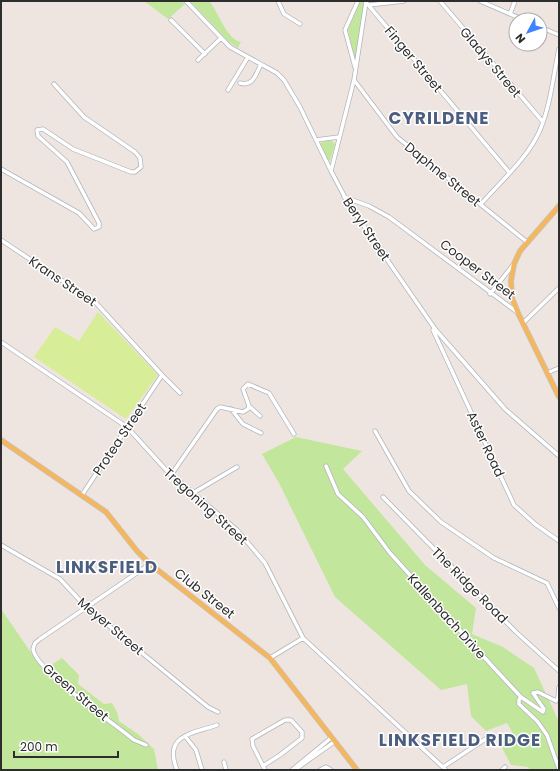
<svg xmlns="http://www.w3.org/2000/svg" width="560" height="771" font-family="Poppins,sans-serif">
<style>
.green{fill:#c2e69b}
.pitch{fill:#d8ed97}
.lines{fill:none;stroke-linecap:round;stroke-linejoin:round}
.minor-casing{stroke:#b0b5bd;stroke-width:5}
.major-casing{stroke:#c4c4c4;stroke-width:6}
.minor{stroke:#fff;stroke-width:3.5}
.major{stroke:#f4b75f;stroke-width:4.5}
.labels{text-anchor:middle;stroke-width:3;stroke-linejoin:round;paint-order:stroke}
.street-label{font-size:13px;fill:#2d2d2d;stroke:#fff}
.district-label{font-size:17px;font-weight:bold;letter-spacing:1px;fill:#4c5e80;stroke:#fff}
</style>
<rect width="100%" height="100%" fill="#efe5e0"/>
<path class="green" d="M144 1H182L185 4 168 19Z
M190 1H209C218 11 227 40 241 42L238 48 229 42Z
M360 1H363L364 6 356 57 354 56 348 30Z
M331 140 335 144 330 161 327 159 320 143Z
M296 437 362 451 343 469 425 565 476 608 472 634 503 647 534 668 559 722V770H530L528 767 511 765 500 744 512 732 507 723 486 731 471 716 467 684 441 690 335 597 279 483 262 454Z
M1 609 43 670 62 658 79 675 78 684 104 704 112 703 117 712 119 721 138 734 154 749 158 770H1Z"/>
<path class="pitch" d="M98 312 158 375 126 419 34 357 55 327 79 341Z"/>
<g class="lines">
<g class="minor-casing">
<path id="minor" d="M186 1 230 47 277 73 284 80 300 107 331 171 348 203 435 329 505 409 559 456
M278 1 284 14 300 24
M365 1 509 172
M440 1 543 122
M480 1 524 20
M369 5 404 1
M510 14 515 1
M171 20 205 54
M540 27 559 35
M198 60 221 38
M355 67 345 30 358 1
M354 80 397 137 527 242
M240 83C253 87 256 74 261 64
M228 90 248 57
M316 140 339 137
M1 169 79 213 94 229 99 227V223L67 162 38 136 37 130 43 129 73 149 131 172H135L141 167 140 158 135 152 84 117 54 84
M331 171 354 80 366 2
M344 197 369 206 389 217 517 312
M481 204C501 181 528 158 540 130 551 104 553 76 559 49
M1 240 96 303 162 375 82 495
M490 294 513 265
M523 323 559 288
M435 329 433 330 514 505 535 524 559 541
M1 342 127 427 167 471 237 530 265 563 303 638 446 770
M547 373 559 368
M162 375 180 393
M249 406 260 416
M231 409 243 424 261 433
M375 431 409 491 441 522 494 558 547 583 559 608
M326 466 338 494 363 517 390 553 494 668 521 697 543 712 544 709 533 693 538 692 556 701 558 698 559 687
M171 475 217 409 220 407 243 412 248 409 249 406 243 389 248 384 269 393 294 434
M193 493 237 467
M383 497 516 632 559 671
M1 545 60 579 86 607 208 707 218 712
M270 658 303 638
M521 697 519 700V704L537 721 547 735 559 769
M185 736 196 750 202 770
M146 745 134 740C114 723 36 671 33 649L35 643 40 639 150 564
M224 762 226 770
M263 766 280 755 302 738V732L291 720H285L252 739 253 746 265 770
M443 767 487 738
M296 769 334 742
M177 770C163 735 191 734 217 725
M292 770 331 738
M320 770 326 767 331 770
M502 770 505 767"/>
</g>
<g class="major-casing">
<path id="major" d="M559 206 520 251 514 264 511 281 512 298 518 313 559 397
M1 440 106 512 137 551 150 564 270 658 357 770"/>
</g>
<use href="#minor" class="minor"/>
<use href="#major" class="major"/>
</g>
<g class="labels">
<g class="street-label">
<text transform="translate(414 59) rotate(50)" y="5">Finger Street</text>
<text transform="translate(491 62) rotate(50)" y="5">Gladys Street</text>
<text transform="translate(443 174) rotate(39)" y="5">Daphne Street</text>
<text transform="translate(367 229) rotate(56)" y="5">Beryl Street</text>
<text transform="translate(478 269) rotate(37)" y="5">Cooper Street</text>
<text transform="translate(63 281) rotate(34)" y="5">Krans Street</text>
<text transform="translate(119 439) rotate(-56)" y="5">Protea Street</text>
<text transform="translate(486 444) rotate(65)" y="5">Aster Road</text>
<text transform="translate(206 506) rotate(42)" y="5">Tregoning Street</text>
<text transform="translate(470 585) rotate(45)" y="5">The Ridge Road</text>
<text transform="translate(205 593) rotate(38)" y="5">Club Street</text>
<text transform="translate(447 616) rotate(48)" y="5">Kallenbach Drive</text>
<text transform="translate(111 626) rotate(40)" y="5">Meyer Street</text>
<text transform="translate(76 692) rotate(40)" y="5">Green Street</text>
</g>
<g class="district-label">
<text x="439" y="124">CYRILDENE</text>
<text x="107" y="573">LINKSFIELD</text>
<text x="460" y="746">LINKSFIELD RIDGE</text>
</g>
</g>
<rect width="560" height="771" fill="none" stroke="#2d2d2d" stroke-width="4"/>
<g transform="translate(528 32) rotate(230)"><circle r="19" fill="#ffffff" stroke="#ababab"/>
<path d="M0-3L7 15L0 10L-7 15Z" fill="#3d83fe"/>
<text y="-6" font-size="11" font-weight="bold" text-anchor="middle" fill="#2d2d2d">N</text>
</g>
<path d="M14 751v6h104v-6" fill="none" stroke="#2d2d2d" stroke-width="2"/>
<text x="20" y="751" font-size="12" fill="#2d2d2d" stroke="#ffffff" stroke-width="3" paint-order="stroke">200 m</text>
</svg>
